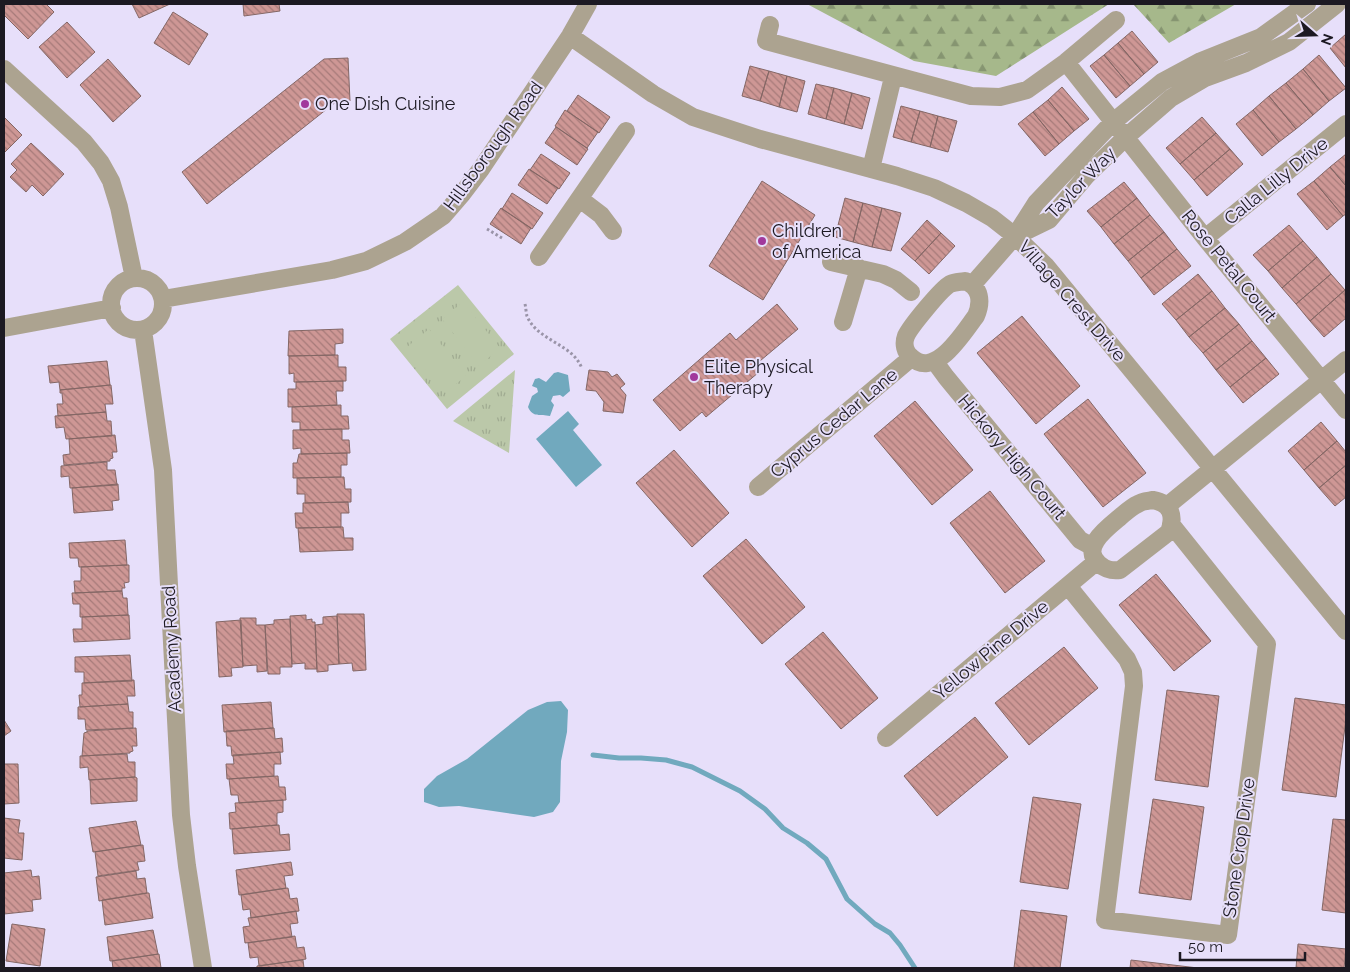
<svg xmlns="http://www.w3.org/2000/svg" width="1350" height="972" font-family="Raleway,sans-serif">
<style>
.forest{fill:url(#forest-firs)}
.park{fill:url(#park-tufts)}
.garden{fill:#bbc8a9}
.water{fill:#71a9be}
.lines{fill:none;stroke-linecap:round;stroke-linejoin:round}
.stream{stroke:#71a9be;stroke-width:5}
.building{fill:url(#building-back-hatch);stroke:#846765}
.path{stroke:#9a94a8;stroke-width:3;stroke-dasharray:2.5 2.5;stroke-linecap:butt}
.minor{stroke:#aca390;stroke-width:18}
.poi-dot{fill:#a1399c;stroke:#e7dffa;stroke-width:2}
.labels{text-anchor:middle;stroke-width:4;stroke-linejoin:round;paint-order:stroke}
.poi-label{font-size:18px;fill:#1c1922;stroke:#e7dffa;text-anchor:start}
.street-label{font-size:18px;fill:#1c1922;stroke:#e7dffa}
</style>
<defs>
<pattern id="forest-firs" width="22" height="20" patternUnits="userSpaceOnUse" patternTransform="scale(1.25)"><rect width="22" height="20" fill="#a6b88b"/><path d="M5 1l3.5 6h-7zM16 11l3.5 6h-7z" fill="#869571"/></pattern>
<pattern id="park-tufts" width="24" height="20" patternUnits="userSpaceOnUse" patternTransform="scale(1.25)"><rect width="24" height="20" fill="#bbc8a9"/><path d="M3 7l-1-3M5 7V3M7 7l1-3M15 17l-1-3M17 17v-4M19 17l1-3" fill="none" stroke="#a0ab91"/></pattern>
<pattern id="building-back-hatch" width="6" height="6" patternUnits="userSpaceOnUse" patternTransform="scale(1.25)"><rect width="6" height="6" fill="#ce9795"/><path d="M-1 5l2 2M0 0l6 6M5-1l2 2" fill="none" stroke="#a67a79"/></pattern>
</defs>
<rect width="100%" height="100%" fill="#e7dffa"/>
<path class="forest" d="M807 4H1109L996 76 914 61Z
M1133 4H1236L1169 43Z"/>
<path class="park" d="M458 285 514 354 447 409 390 339Z
M515 370 509 453 453 421Z"/>
<path class="garden" d="M463 302 500 348 479 366 442 319Z
M429 329 466 376 445 393 407 347Z"/>
<path class="water" d="M558 372 568 375 570 391 563 397 560 395 553 396 551 401 554 405 550 416C540 414 533 418 528 407L532 396 538 392 537 388 532 386 535 379 539 378 546 382 554 373Z
M568 411 579 424 573 430 602 465 576 487 536 439Z
M561 701 568 710 567 732 561 761 560 802 553 812 534 817 459 806 439 807 424 802V789L437 776 467 759 528 710 547 702Z"/>
<g class="lines">
<path class="stream" d="M593 755 619 758H641L666 760 692 767 740 791 765 809 783 828 807 843 826 859 847 899 875 924 890 933 900 945 915 968"/>
</g>
<path class="building" d="M6 4H46L54 12 28 39 4 15V6Z
M132 4H170L139 18Z
M243 4H279L280 11 244 16Z
M173 12 208 34 189 65 154 43Z
M67 22 95 52 67 78 39 47Z
M1132 31 1158 62 1144 74 1118 43Z
M1346 34V68L1330 48Z
M1118 43 1144 74 1130 86 1104 55Z
M1104 55 1130 86 1116 98 1090 66Z
M1319 55 1346 88 1329 101 1303 69Z
M348 58 350 101H337L207 204 182 172 324 59Z
M108 59 141 96 113 122 80 85Z
M750 66 769 71 760 101 742 96Z
M1303 69 1329 101 1313 115 1286 83Z
M769 71 787 76 779 107 760 101Z
M787 76 805 81 797 112 779 107Z
M1286 83 1313 115 1296 129 1269 96Z
M816 84 834 88 826 119 808 114Z
M1062 87 1089 119 1074 131 1048 100Z
M834 88 852 93 844 124 826 119Z
M852 93 870 98 862 129 844 124Z
M578 95 610 117 599 133 567 111Z
M1269 96 1296 129 1279 142 1253 110Z
M1048 100 1074 131 1059 144 1033 112Z
M901 106 920 111 911 142 893 137Z
M565 110 598 132 587 148 555 126Z
M1253 110 1279 142 1262 156 1236 124Z
M920 111 938 116 930 147 911 142Z
M1033 112 1059 144 1045 156 1018 124Z
M938 116 957 121 948 152 930 147Z
M4 117 22 135 4 153Z
M1202 117 1216 133 1180 164 1166 148Z
M556 127 588 149 577 165 545 143Z
M1216 133 1230 149 1194 180 1180 164Z
M31 143 64 174 43 196 32 185 26 192 10 177 17 170 11 164Z
M1230 149 1243 164 1207 196 1194 180Z
M541 154 570 173 559 189 530 170Z
M1346 154V186L1330 167Z
M1330 167 1346 186V214L1343 216 1314 181Z
M529 169 558 188 547 204 518 185Z
M762 181 815 215 763 300 709 266Z
M1314 181 1343 216 1327 230 1297 194Z
M1124 182 1137 198 1101 227 1087 211Z
M512 193 543 213 532 229 502 209Z
M845 198 863 203 853 242 835 237Z
M1137 198 1150 215 1114 244 1101 227Z
M863 203 882 208 872 247 853 242Z
M501 208 531 228 521 244 490 224Z
M882 208 901 213 891 251 872 247Z
M1150 215 1164 232 1128 261 1114 244Z
M927 220 941 233 915 261 901 249Z
M1289 225 1303 241 1268 271 1253 255Z
M1164 232 1177 249 1141 278 1128 261Z
M941 233 955 246 929 274 915 261Z
M1303 241 1317 257 1282 288 1268 271Z
M1177 249 1191 266 1154 295 1141 278Z
M1317 257 1331 274 1296 304 1282 288Z
M1198 274 1212 291 1176 320 1162 304Z
M1331 274 1345 290 1310 321 1296 304Z
M1345 290 1346 318 1324 337 1310 321Z
M1212 291 1225 308 1189 337 1176 320Z
M777 304 798 329 754 366 759 372 706 417 702 412 680 431 653 400 730 333 736 340Z
M1225 308 1239 324 1203 353 1189 337Z
M1022 316 1080 386 1036 424 977 353Z
M1239 324 1252 341 1216 370 1203 353Z
M343 329V343L335 344V355L288 356 289 331Z
M1252 341 1266 358 1230 387 1216 370Z
M338 355V367H346V381L294 382V373L289 374V356Z
M1266 358 1279 374 1243 403 1230 387Z
M107 361 110 385 60 390 59 382 50 383 48 366Z
M589 370 608 372 612 377 617 374 625 384 620 388 626 395 623 413 603 411 604 402 596 391 586 390Z
M343 381V391H336L337 405 288 407V389H296V382Z
M111 385 113 404H105L106 412 58 416 57 404H63L62 393H60V390Z
M1088 399 1146 473 1103 507 1044 434Z
M915 401 973 470 932 505 874 436Z
M341 405V416H348L349 429 300 430V422H292V407Z
M106 412 107 421H111L112 436 66 439 64 427 56 428 55 416Z
M1321 422 1337 441 1304 470 1288 451Z
M342 429V440H349L350 453 301 454V448L293 449V430Z
M115 435 117 452H112L113 458 110 459V461L64 465 63 455 70 454 69 439Z
M1337 441 1346 452V465L1319 488 1304 470Z
M674 450 729 513 692 547 636 483Z
M347 453V465H341V477L293 478V463H297L299 454Z
M107 462V470H115L117 485 70 488 69 476 61 477V466Z
M1346 465V497L1335 506 1319 488Z
M344 477 345 489H351V502L305 503V494H297V478Z
M118 484 119 500 112 501 113 510 74 513 72 488Z
M990 491 1045 561 1005 593 950 523Z
M348 502 349 513H341V527L296 528 295 513H303V503Z
M341 527H343L344 538H353V550L300 552 298 528Z
M746 539 805 607 762 644 703 576Z
M125 540 127 565 79 567 78 558H70L69 543Z
M127 565H129V582L124 583 125 588H122V591L75 593 74 581H81V567Z
M1156 574 1211 641 1174 671 1119 605Z
M122 591 123 598H127L128 615 80 617V604H73L72 593Z
M337 614H364L366 670 353 671 352 663 339 664Z
M129 615 130 639 74 642 73 629H82V617Z
M306 615V620L312 619V622H315L317 669H305V663L292 664 290 616Z
M337 616 339 664 328 665V671L317 672 315 625 323 624V617Z
M240 618H256V625H265L267 671 257 672V665L243 666Z
M290 619 292 667H280V674H268L265 625 274 624V620Z
M241 620 243 667 231 668 232 676 219 677 216 622Z
M823 632 878 698 841 729 785 664Z
M1064 647 1098 688 1029 745 995 703Z
M130 655 132 681 84 683V672H75V657Z
M134 680 135 696H127L128 704 80 707 79 695H82V683Z
M1167 690 1219 696 1208 787 1155 780Z
M1295 698 1346 705V719L1336 797 1282 790Z
M271 702 273 728 224 732 222 705Z
M128 704 129 712H133V728L86 730 85 719H78V707Z
M975 717 1008 757 937 816 904 776Z
M4 720 11 731 4 736Z
M136 728 137 746H132L133 751 130 752V753L82 756 84 733 87 732V731Z
M274 728 275 739 282 738 283 752 232 756 231 746H227L226 731Z
M280 752 281 764H274V776L227 779 226 764H234L233 755Z
M127 754 128 762H135V777L89 780 88 767 80 768V756Z
M4 764H18L19 803 4 804Z
M278 776 279 787H285L286 800 239 803 238 795H231L229 779Z
M135 777 137 778V801L91 804 90 780Z
M1033 797 1081 804 1068 889 1020 882Z
M1153 799 1204 807 1191 900 1139 893Z
M283 800V812L277 813V825L230 829 229 813 236 812 235 803Z
M4 818 20 820 18 833H24L22 860 4 858Z
M1333 819 1346 820V913L1322 910Z
M136 821 141 845 93 852 89 828Z
M277 825H279L280 835 289 834 290 850 234 854 232 829Z
M143 845 145 861 137 862 139 870 98 876 95 852Z
M291 862 293 875 284 876 286 888 239 895 236 870Z
M31 870 32 877 39 876 41 899 32 900 33 911 4 914V873Z
M136 871 137 879 145 878 147 893 99 901 96 877Z
M288 888 290 899 297 898 299 911 251 918 250 909 243 910 241 895Z
M147 893H149L153 918 105 925 102 900Z
M1021 910 1067 916 1060 968H1014Z
M296 911 298 923 290 924 292 937 245 943 243 927 250 926 248 918Z
M12 924 45 929 40 966 6 961Z
M153 930 158 954 110 961 107 937Z
M295 936 297 948 304 947 306 959 259 966 258 957 250 958 248 943Z
M1298 944 1346 949 1344 968H1296Z
M159 954 161 968H113L112 961Z
M303 960 304 968H257V966Z
M1131 960 1198 968H1130Z"/>
<g class="lines">
<path class="path" d="M487 229 502 238
M525 304C526 308 526 313 527 316 537 341 574 344 582 369"/>
<path class="minor" d="M770 25 766 41 971 96 1000 97 1027 90 1066 62 1116 20
M570 36 653 94 693 117 760 139 897 176 934 188 966 203 992 218 1015 236 1046 266 1346 631
M1066 62 1205 238 1346 410
M4 69 84 142 101 163 111 181 119 207 134 278
M871 169 893 77
M580 199 601 215 613 231
M1016 236 1049 220 1087 175 1126 137 1171 98 1205 78 1246 63 1289 42 1337 4
M1205 238 1346 124
M539 257 626 131
M831 262 883 274 896 280 911 292
M111 304a26 26 0 1 1 52 0a26 26 0 1 1-52 0Z
M965 281C981 287 982 302 976 316 963 333 935 380 911 357 905 352 903 344 906 336 910 327 941 289 950 284 955 282 960 282 965 281Z
M973 284 1015 236 1036 203 1113 122 1162 82 1201 61 1261 37 1307 4
M163 299 332 270 366 261 405 242 443 216 462 194 481 169 570 36 588 4
M843 322 859 268
M4 328 112 308
M143 330 163 470 181 815 187 866 203 968
M935 362 946 377 1080 540 1093 547
M758 487 911 358
M1153 500C1171 503 1175 516 1169 532L1120 570C1112 571 1106 570 1099 564 1080 548 1107 528 1119 518 1125 513 1131 507 1138 504 1142 501 1147 501 1153 500Z
M1167 506 1346 360
M1068 586 1127 659 1133 672 1134 686 1105 920 1228 935 1267 644 1171 524
M886 738 1096 562"/>
</g>
<g class="poi-dot">
<circle cx="305" cy="104" r="5"/>
<circle cx="762" cy="241" r="5"/>
<circle cx="694" cy="377" r="5"/>
</g>
<g class="labels">
<g class="poi-label">
<text x="315" y="110">One Dish Cuisine</text>
<text x="772" y="237">Children<tspan x="772" dy="21">of America</tspan></text>
<text x="704" y="373">Elite Physical<tspan x="704" dy="21">Therapy</tspan></text>
</g>
<g class="street-label">
<text transform="translate(493 146) rotate(-54)" y="6">Hillsborough Road</text>
<text transform="translate(1276 181) rotate(-39)" y="6">Calla Lilly Drive</text>
<text transform="translate(1081 183) rotate(-46)" y="6">Taylor Way</text>
<text transform="translate(1229 266) rotate(51)" y="6">Rose Petal Court</text>
<text transform="translate(1072 301) rotate(49)" y="6">Village Crest Drive</text>
<text transform="translate(834 423) rotate(-40)" y="6">Cyprus Cedar Lane</text>
<text transform="translate(1012 457) rotate(50)" y="6">Hickory High Court</text>
<text transform="translate(172 649) rotate(-93)" y="6">Academy Road</text>
<text transform="translate(991 650) rotate(-40)" y="6">Yellow Pine Drive</text>
<text transform="translate(1239 848) rotate(-82)" y="6">Stone Crop Drive</text>
</g>
</g>
<rect width="1350" height="972" fill="none" stroke="#1c1922" stroke-width="10"/>
<g transform="translate(1315 35) rotate(110)" stroke="#e7dffa" stroke-width="4" paint-order="stroke">
<path d="M0-4L9 19L0 12L-9 19Z" fill="#1c1922"/>
<text y="-8" font-size="14" font-weight="bold" text-anchor="middle" fill="#1c1922">N</text>
</g>
<path d="M1180 952v8h125v-8" fill="none" stroke="#1c1922" stroke-width="2.5"/>
<text x="1188" y="952" font-size="15" fill="#1c1922" stroke="#e7dffa" stroke-width="4" paint-order="stroke">50 m</text>
</svg>
